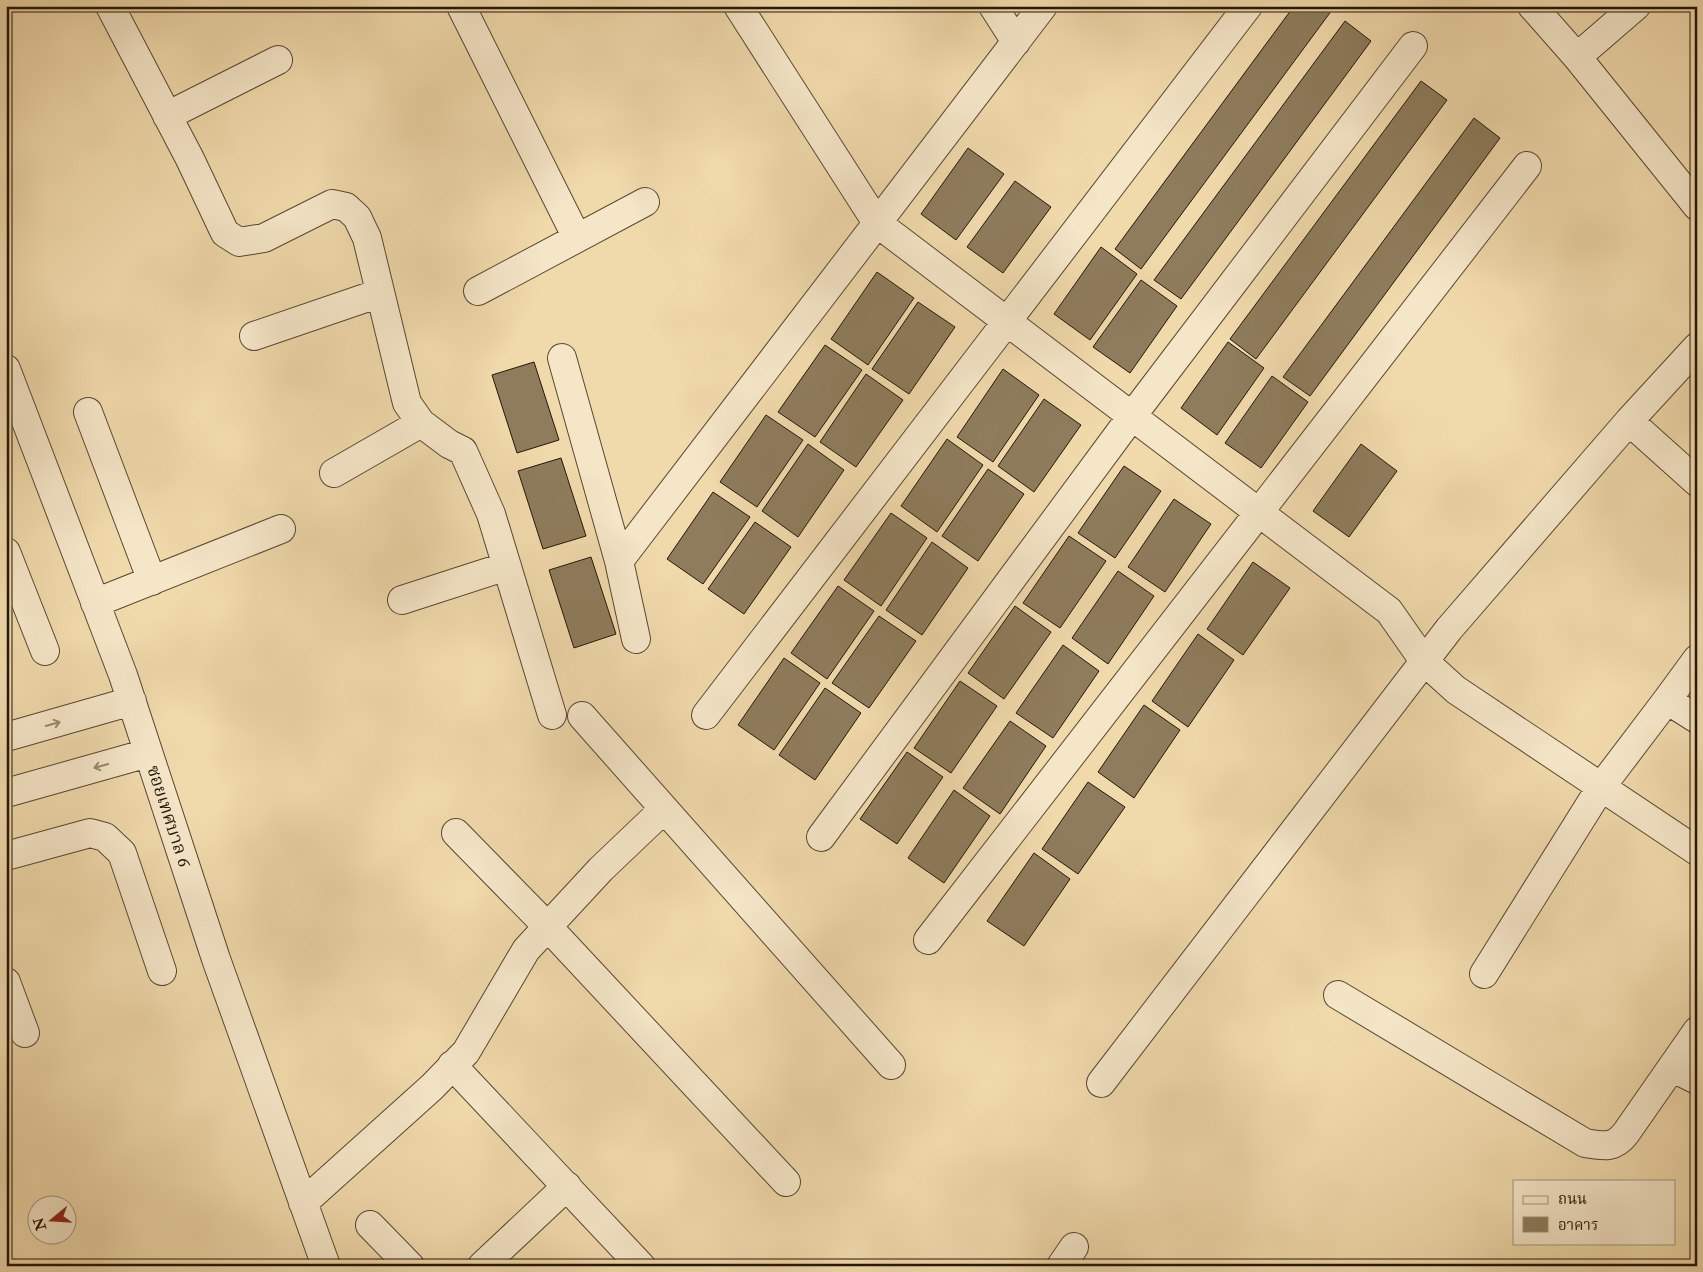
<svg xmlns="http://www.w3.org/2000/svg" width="1703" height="1272" font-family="'IM FELL Double Pica','Noto Serif Thai',serif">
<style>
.building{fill:#8e7c5c;stroke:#241707}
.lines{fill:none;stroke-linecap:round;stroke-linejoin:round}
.minor-casing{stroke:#574830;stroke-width:30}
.minor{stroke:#f5e6c8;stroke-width:28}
.oneway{stroke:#978971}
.labels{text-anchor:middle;stroke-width:4;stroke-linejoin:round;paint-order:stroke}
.street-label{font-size:18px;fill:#241707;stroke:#f5e6c8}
</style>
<rect width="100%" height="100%" fill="#f0d9ab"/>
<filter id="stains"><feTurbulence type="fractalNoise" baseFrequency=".004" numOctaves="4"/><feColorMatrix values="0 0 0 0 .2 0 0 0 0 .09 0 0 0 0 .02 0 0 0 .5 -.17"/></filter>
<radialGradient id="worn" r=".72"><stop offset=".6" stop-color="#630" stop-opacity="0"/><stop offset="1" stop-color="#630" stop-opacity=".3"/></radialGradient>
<path class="building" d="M1294 6H1327L1332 10 1141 269 1115 249Z
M1345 21 1371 41 1181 299 1154 280Z
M1421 81 1447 100 1256 359 1230 339Z
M1474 118 1500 138 1310 396 1283 377Z
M968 148 1004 174 956 240 921 214Z
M1015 181 1051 207 1003 273 967 247Z
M1101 247 1137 274 1090 340 1054 314Z
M877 272 914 298 868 365 831 339Z
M1141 280 1177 306 1130 373 1093 347Z
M918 302 955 327 909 394 872 369Z
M1228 342 1264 368 1217 435 1181 408Z
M825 345 862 370 815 437 778 412Z
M534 362 559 440 517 453 492 375Z
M1003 369 1039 395 993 462 957 437Z
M866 374 903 400 856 467 820 442Z
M1272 376 1308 402 1261 468 1225 443Z
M1044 399 1081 425 1034 492 998 466Z
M766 415 803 440 757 507 720 482Z
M947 439 983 465 937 532 901 506Z
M808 444 844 470 798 537 762 511Z
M1361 444 1397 471 1349 537 1313 511Z
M561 458 586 536 543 549 518 471Z
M1124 466 1161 491 1115 558 1078 533Z
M988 469 1024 494 978 561 942 536Z
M713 492 750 517 703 584 667 559Z
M1174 499 1211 524 1165 592 1128 567Z
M891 513 927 538 881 606 844 580Z
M755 522 791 547 744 614 708 589Z
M1069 536 1106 561 1060 628 1023 603Z
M932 542 968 568 922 635 886 610Z
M591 557 616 634 574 648 549 570Z
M1253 562 1290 588 1243 655 1207 629Z
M1118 571 1154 596 1108 664 1072 638Z
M838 586 874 611 827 679 791 653Z
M1015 606 1051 632 1004 699 968 673Z
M879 616 916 641 869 708 832 683Z
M1198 634 1234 660 1188 727 1152 701Z
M1063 645 1099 671 1053 738 1016 713Z
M784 658 820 683 774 750 738 725Z
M960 681 997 706 951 773 914 748Z
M825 688 861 713 815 780 779 755Z
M1144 705 1180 730 1134 798 1098 772Z
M1010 721 1046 746 1000 814 963 788Z
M907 752 943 777 897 844 860 819Z
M1088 782 1125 807 1078 874 1042 849Z
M954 790 990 816 944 883 908 858Z
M1034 853 1070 879 1024 946 987 921Z"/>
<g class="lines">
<g class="minor-casing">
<path id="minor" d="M110 6 190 159 225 233 239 242 264 238 332 204 346 207 357 217 367 238 407 403 421 423 449 444 463 451 491 514 552 715
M461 6 577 238
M738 6 877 223 1389 611 1424 661 1456 690 1697 851
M993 6 1016 42
M1532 6 1577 57 1697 206
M1577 57 1636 6
M167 116 278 60
M478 291 645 202
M254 336 380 293
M562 358 619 561 636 639
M6 369 123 675 216 959 326 1266
M88 412 152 581
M1629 421 1697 482
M334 473 421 423
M6 552 45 651
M619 561 1043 6
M402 600 507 566
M95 603 281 529
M1667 700 1697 719
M706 715 1248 6
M582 716 891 1065
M6 737 132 701
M6 793 148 753
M456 833 547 926 786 1182
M821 837 1132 416 1413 46
M6 856 90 833 105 837 122 853 162 971
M928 940 1527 166
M1484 974 1601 787 1667 700 1697 659
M6 982 25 1033
M1338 995 1585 1143C1603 1146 1614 1149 1626 1133L1697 1031
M452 1065 641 1266
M1673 1068 1697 1080
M1101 1083 1449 629 1629 421 1697 347
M303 1203 432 1087 466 1052 526 950 601 869 664 809
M370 1225 410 1266
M482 1266 567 1186
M1061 1266 1074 1247"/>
</g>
<use href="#minor" class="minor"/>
</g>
<defs><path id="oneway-shaft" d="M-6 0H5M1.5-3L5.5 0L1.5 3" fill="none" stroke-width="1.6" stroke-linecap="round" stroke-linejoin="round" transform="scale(1.25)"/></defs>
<g class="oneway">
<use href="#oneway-shaft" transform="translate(53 724) rotate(-16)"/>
<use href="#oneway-shaft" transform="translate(101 766) rotate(164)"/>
</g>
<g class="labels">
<g class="street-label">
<text transform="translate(169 816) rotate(72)" y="6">ซอยเทศบาล 6</text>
</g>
</g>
<rect width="1703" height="1272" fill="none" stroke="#f0d9ab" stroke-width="25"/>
<rect x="8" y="8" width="1688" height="1257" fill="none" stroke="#241707" stroke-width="2.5"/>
<rect x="12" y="12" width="1678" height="1247" fill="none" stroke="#241707"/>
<rect x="1513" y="1180" width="162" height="65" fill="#f5e6c8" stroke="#a1937b"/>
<rect x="1523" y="1196" width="25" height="8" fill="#f5e6c8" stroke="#a1937b"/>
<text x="1558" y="1204" font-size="15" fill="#241707">ถนน</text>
<rect x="1523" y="1217" width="25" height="15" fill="#8e7c5c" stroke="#a1937b"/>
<text x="1558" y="1230" font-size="15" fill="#241707">อาคาร</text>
<g transform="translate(52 1220) rotate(252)"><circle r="24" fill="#f5e6c8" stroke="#a1937b"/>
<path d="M0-4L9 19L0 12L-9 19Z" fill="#8f2418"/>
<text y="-8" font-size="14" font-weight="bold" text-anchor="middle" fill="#241707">N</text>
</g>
<rect width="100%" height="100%" filter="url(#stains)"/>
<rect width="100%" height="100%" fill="url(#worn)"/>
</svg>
